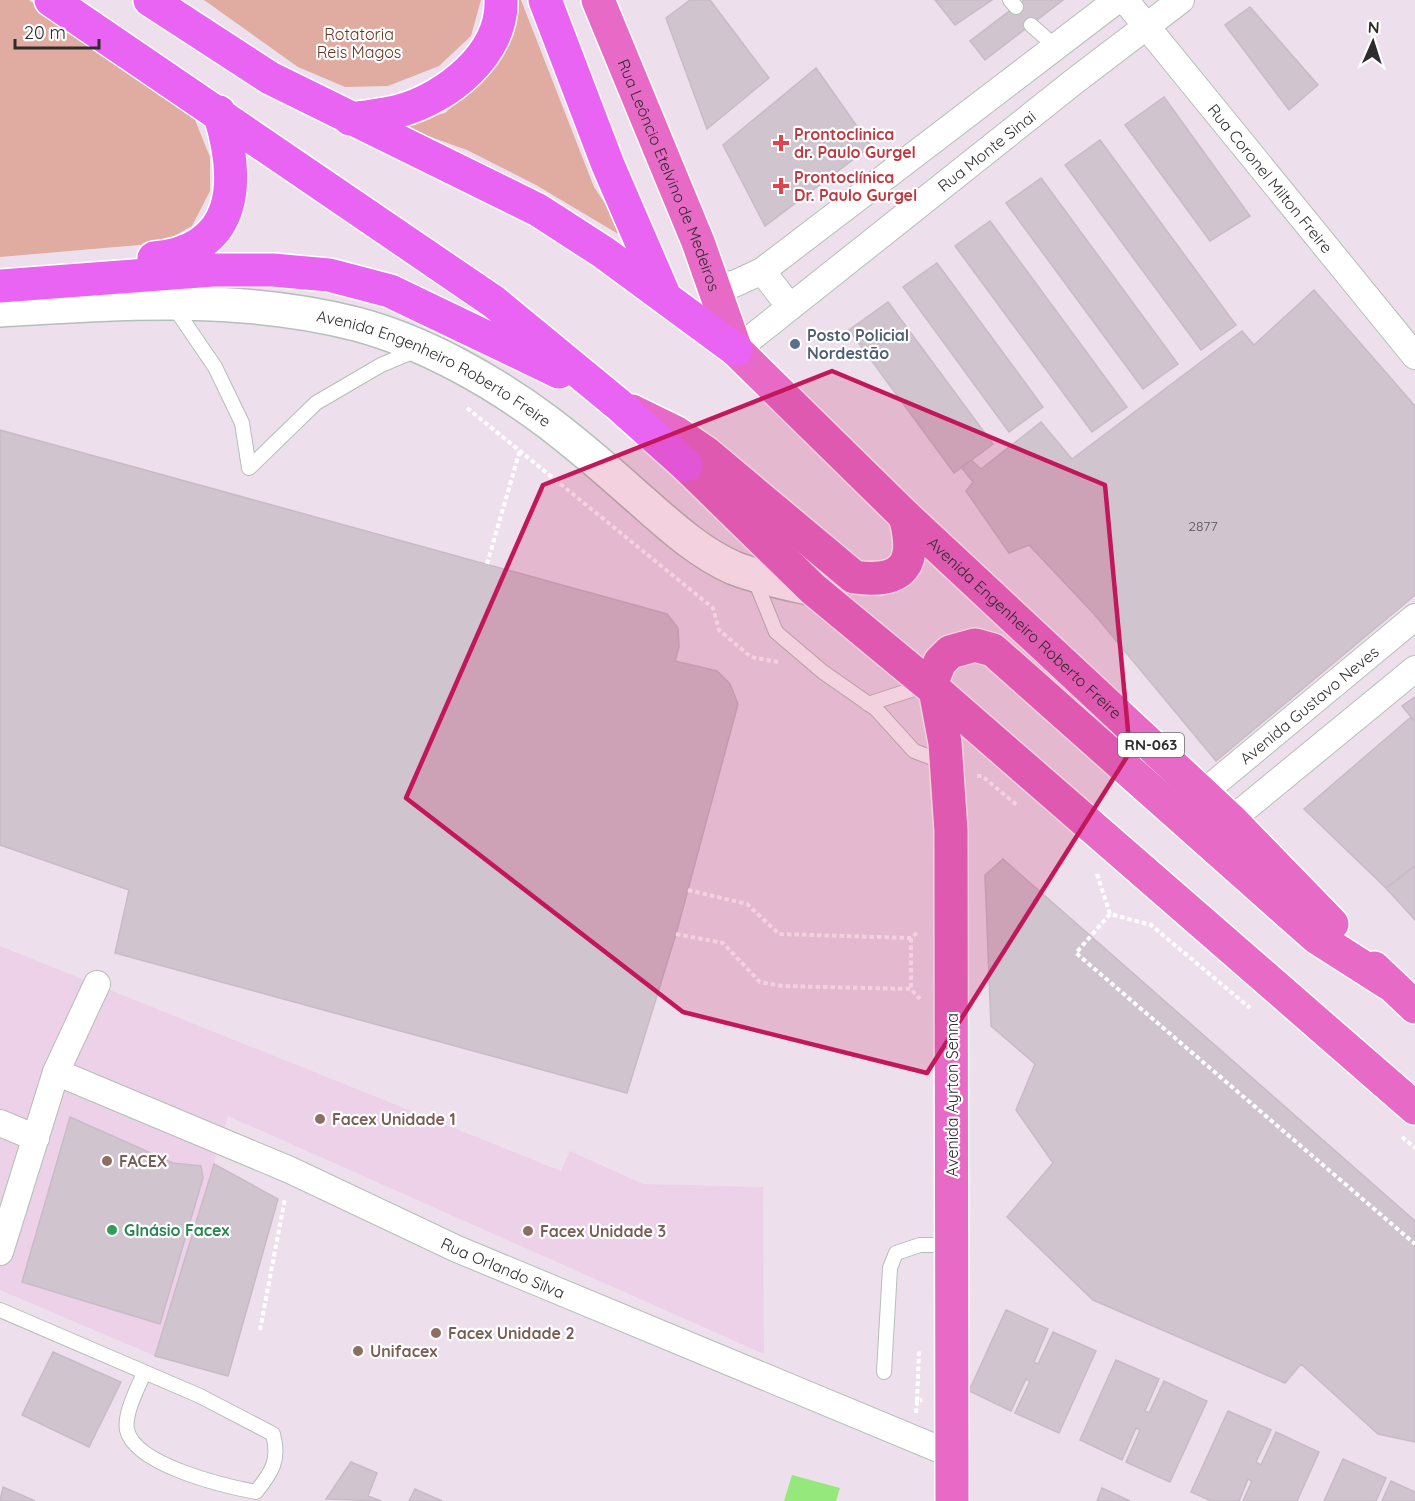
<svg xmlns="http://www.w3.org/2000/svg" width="1415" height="1501" font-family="Quicksand,sans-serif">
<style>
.education{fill:#edd1e9}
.green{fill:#e0aba1}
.water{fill:#95e87b}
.building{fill:#d0c5cf;stroke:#c9bac7;stroke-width:1.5}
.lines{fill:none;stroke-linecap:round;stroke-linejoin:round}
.lane-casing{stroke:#b4bfb7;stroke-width:16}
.street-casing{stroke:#b4bfb7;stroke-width:28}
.secondary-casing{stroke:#b4bfb7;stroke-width:36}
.primary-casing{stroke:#fff;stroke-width:36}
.highway-casing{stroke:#fff;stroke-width:36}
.path{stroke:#fff;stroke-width:4;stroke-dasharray:4.5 3;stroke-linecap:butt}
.lane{stroke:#fff;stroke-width:14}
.street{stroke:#fff;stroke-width:26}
.secondary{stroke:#fff;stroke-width:33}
.primary{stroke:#e86ac7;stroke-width:33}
.highway{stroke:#ea64f4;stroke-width:33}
.marked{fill:#c2185b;fill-opacity:0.2;stroke:#c2185b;stroke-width:4.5;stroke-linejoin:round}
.health-dot{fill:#e0444e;stroke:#fff;stroke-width:2}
.service-dot{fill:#5c6f8a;stroke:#fff;stroke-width:2}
.education-dot{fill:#8d6e63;stroke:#fff;stroke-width:2}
.leisure-dot{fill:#2e9e5b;stroke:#fff;stroke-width:2}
.labels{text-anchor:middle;stroke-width:4.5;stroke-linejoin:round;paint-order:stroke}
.number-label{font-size:14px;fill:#565356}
.shield{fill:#fff;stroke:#6c6c6c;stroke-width:1.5}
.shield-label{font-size:15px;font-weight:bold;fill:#2d2d2d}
.park-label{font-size:16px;fill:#673420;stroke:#fff}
.health-label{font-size:16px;font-weight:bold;fill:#be3a42;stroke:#fff;text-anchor:start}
.street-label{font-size:16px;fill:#2d2d2d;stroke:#fff}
.service-label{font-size:16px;font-weight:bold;fill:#4e5e75;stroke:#fff;text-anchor:start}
.education-label{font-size:16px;font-weight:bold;fill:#785e54;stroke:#fff;text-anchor:start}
.leisure-label{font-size:16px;font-weight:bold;fill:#27864d;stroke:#fff;text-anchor:start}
</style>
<rect width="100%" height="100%" fill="#ede0ec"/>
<path class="education" d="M0 946 561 1171 570 1151 643 1184 763 1187 764 1354 228 1116 155 1356 0 1290Z"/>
<path class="green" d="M0 0H29L147 82 195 120 210 157V191L192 226 162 243 0 257Z
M204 0H481L471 36 439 66 388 86 345 87 298 67Z
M515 0H521L594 187 630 241 536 185 467 150 397 125 445 113 487 76 515 25Z"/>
<path class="water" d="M792 1475 840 1488 836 1501H784Z"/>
<path class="building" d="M690 0H710L769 78 707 129 666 18Z
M935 0H992L955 25Z
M1024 0H1063L985 60 970 41Z
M1250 7 1318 85 1289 110 1225 25Z
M816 68 871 146 765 226 723 145Z
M1164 97 1250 216 1210 241 1125 125Z
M1100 140 1236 325 1201 350 1065 165Z
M1041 178 1178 364 1143 389 1006 203Z
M990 221 1127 407 1092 432 955 246Z
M937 263 1043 407 1009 432 903 287Z
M1314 290 1415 406V595L1216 761 1094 614 1029 545 1009 553 966 491 973 482 961 467 971 460 981 469 1041 422 1072 459 1242 331 1254 345Z
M888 302 993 444 954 473 849 330Z
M0 430 667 614 678 628 679 647 675 661 717 671 730 684 738 704 676 934 627 1093 115 953 129 890 0 845Z
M1415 697V722L1402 706Z
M1411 717 1415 722V866L1386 888 1304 809Z
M1003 859 1415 1221V1442L1378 1434 1301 1364 1285 1383 1093 1300 1007 1217 1053 1163 1016 1110 1035 1064 991 1026 985 875Z
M1415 866V920L1386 888Z
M70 1117 173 1163 201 1166 203 1178 160 1324 22 1282Z
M214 1164 278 1199 228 1376 155 1356Z
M1006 1310 1048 1329 1034 1362 1038 1364 1053 1332 1096 1351 1059 1433 1015 1413 1030 1381 1026 1379 1011 1411 969 1391Z
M53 1352 121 1382 89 1447 22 1415Z
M1116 1360 1159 1379 1145 1411 1149 1413 1164 1381 1207 1401 1170 1482 1126 1462 1140 1430 1136 1428 1122 1460 1080 1440Z
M1228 1411 1271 1430 1256 1462 1261 1465 1276 1432 1319 1452 1297 1501H1243L1252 1481 1248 1479 1239 1501H1211L1191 1492Z
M1343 1459 1386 1478 1376 1501H1324Z
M351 1462 377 1473 368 1496 381 1501 326 1499Z
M1391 1481 1415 1492V1501H1382Z
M3 1487 35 1501H0Z
M1102 1488 1130 1501H1097Z
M415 1489 442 1501H409Z"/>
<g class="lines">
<g class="lane-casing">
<path id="lane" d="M1010 0 1016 7
M1031 25 1056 47
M172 304 215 367 242 423 249 468
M249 468 316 403 381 365 417 350
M754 578 776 632 823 672 876 709 914 751 946 763
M868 704 926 685
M0 1310 200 1396 273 1434C280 1460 272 1472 256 1492 224 1486 135 1465 127 1430 124 1413 138 1388 144 1373
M884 1372 890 1268 896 1253 920 1245H952"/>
</g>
<g class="street-casing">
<g id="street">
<path id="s1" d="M1125 0 1415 356"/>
<path d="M762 271 790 307"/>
<path d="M715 286 734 284 762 271 1117 0"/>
<path id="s2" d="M736 350 1076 80 1181 0"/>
<path id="s3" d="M1203 793 1415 617"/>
<path d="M1231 820 1415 669"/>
<path id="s4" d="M56 1072 290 1170 457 1249 953 1455"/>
<path d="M0 1123 36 1138"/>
<path d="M0 1252 56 1072 97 984"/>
</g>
</g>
<g class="secondary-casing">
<g id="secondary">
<path id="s5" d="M0 310C118 303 240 294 356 324 424 342 493 381 549 423 579 446 608 471 636 496 666 522 697 552 734 568 759 578 786 583 813 589"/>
</g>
</g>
<g class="primary-casing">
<g id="primary">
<path id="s6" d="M598 0 698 242 736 350 905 516 1231 820 1332 924"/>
<path d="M632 411 675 432 706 453 854 577C904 584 918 564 905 516"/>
<path d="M686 465 813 589 935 690 1415 1108"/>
<path d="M1374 968 1415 1007"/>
<path d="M952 1501 951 831 945 743 933 679 940 662 950 652 975 645 993 650 1316 937 1388 983"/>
</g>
</g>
<g class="highway-casing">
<path id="highway" d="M51 0 494 302 619 405 686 465
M150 0 270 78 538 210 603 252 736 350
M545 0 608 165 665 297
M350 119C366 117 383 115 399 111 447 98 503 54 501 0
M154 258C240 250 240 179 219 112
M0 286 213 270H273L329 275 390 291 559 372"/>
</g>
<path class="path" d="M467 408 713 608 719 630 751 657 778 662
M487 564 520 450
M977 776H982L1018 806
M1097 874 1110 914 1151 925 1250 1008
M688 890 747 904 779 934 911 938 919 931
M1110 914 1076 953 1415 1244
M676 934 723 943 760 982 782 986 911 989 920 999
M911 938V989
M1402 1137 1415 1148
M260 1330 285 1198
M917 1401 919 1351
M916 1413 917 1401 922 1400"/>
<use href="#lane" class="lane"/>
<use href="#street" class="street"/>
<use href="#secondary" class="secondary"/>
<use href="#primary" class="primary"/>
<use href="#highway" class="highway"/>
</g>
<path class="marked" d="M832 371 1105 485 1130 752 927 1073 683 1012 406 798 543 485Z"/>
<g class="health-dot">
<path d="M778 134h6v6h6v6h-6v6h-6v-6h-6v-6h6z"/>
<path d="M778 177h6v6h6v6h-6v6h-6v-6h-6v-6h6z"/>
</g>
<circle class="service-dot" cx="795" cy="344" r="6"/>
<g class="education-dot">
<circle cx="320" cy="1119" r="6"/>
<circle cx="107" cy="1161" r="6"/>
<circle cx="528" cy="1231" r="6"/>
<circle cx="436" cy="1333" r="6"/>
<circle cx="358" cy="1351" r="6"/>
</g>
<circle class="leisure-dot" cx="112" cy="1230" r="6"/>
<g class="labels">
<g class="number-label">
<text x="1203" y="531">2877</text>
</g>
<rect class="shield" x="1118" y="733" width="66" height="24" rx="4.5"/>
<g class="shield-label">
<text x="1151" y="750">RN-063</text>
</g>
<g class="park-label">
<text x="359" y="40">Rotatoria<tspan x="359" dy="18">Reis Magos</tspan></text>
</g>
<g class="health-label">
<text x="794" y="140">Prontoclinica<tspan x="794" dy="18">dr. Paulo Gurgel</tspan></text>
<text x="794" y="183">Prontoclínica<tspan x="794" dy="18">Dr. Paulo Gurgel</tspan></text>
</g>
<g class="street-label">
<text dy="6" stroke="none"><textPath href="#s2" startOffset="320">Rua Monte Sinai</textPath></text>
<text dy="6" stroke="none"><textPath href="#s6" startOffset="189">Rua Leôncio Etelvino de Medeiros</textPath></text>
<text dy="6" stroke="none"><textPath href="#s1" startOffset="230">Rua Coronel Milton Freire</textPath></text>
<text dy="6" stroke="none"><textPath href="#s5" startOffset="447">Avenida Engenheiro Roberto Freire</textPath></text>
<text dy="6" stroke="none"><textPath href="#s6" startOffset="777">Avenida Engenheiro Roberto Freire</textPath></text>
<text dy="6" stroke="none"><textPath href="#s3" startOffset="138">Avenida Gustavo Neves</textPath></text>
<text transform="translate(952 1095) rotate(-90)" y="6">Avenida Ayrton Senna</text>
<text dy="6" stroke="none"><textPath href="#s4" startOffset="488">Rua Orlando Silva</textPath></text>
</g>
<g class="service-label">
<text x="807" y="341">Posto Policial<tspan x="807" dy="18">Nordestão</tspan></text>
</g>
<g class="education-label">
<text x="332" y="1125">Facex Unidade 1</text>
<text x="119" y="1167">FACEX</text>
<text x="540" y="1237">Facex Unidade 3</text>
<text x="448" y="1339">Facex Unidade 2</text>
<text x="370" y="1357">Unifacex</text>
</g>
<g class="leisure-label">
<text x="124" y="1236">GInásio Facex</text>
</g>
</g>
<g transform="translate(1373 42) rotate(3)" stroke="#ffffff" stroke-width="4.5" paint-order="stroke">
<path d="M0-4.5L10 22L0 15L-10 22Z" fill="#2d2d2d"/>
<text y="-9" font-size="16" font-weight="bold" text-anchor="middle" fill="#2d2d2d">N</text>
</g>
<path d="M15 39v9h84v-9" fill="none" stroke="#2d2d2d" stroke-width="3"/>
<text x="24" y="39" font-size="18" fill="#2d2d2d" stroke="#ffffff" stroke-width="4.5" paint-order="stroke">20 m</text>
</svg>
